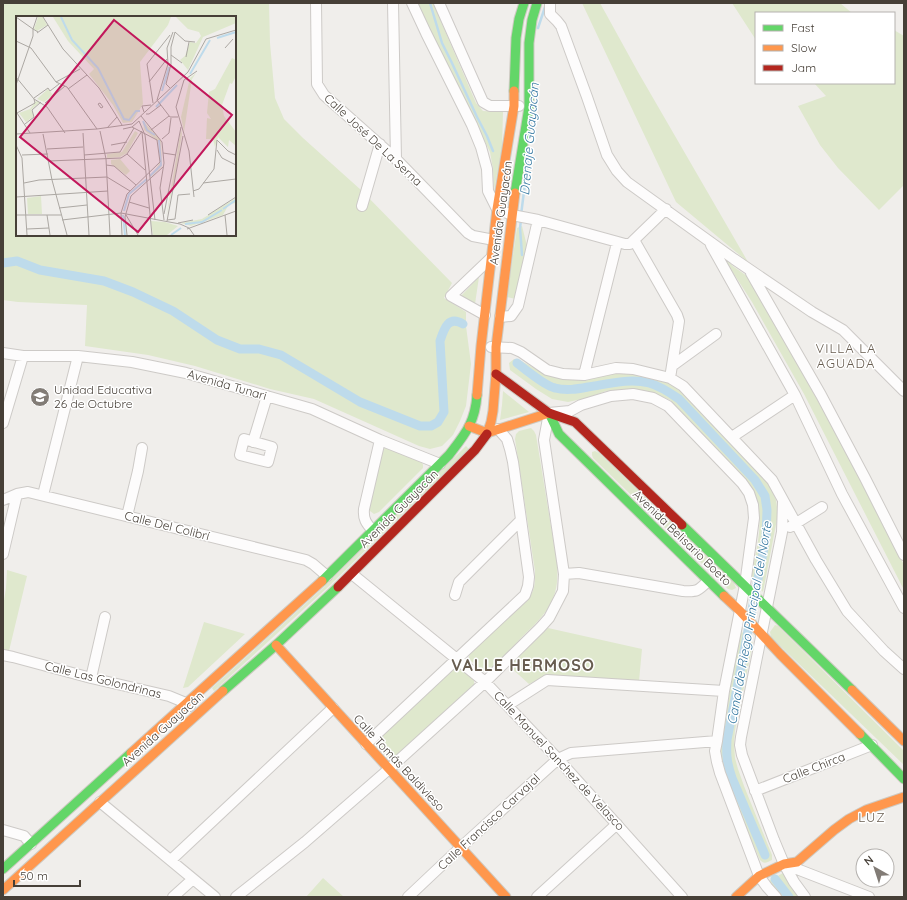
<svg xmlns="http://www.w3.org/2000/svg" width="907" height="900" font-family="Quicksand,sans-serif">
<style>
.green{fill:#dfe8cd;fill-rule:evenodd}
.lines{fill:none;stroke-linecap:round;stroke-linejoin:round}
.stream{stroke:#bedbeb;stroke-width:2.5}
.canal{stroke:#bedbeb;stroke-width:9}
.street-casing{stroke:#cdcac7;stroke-width:12}
.fast-casing{stroke:#cecac2;stroke-width:11}
.slow-casing{stroke:#cecac2;stroke-width:11}
.jam-casing{stroke:#cecac2;stroke-width:11}
.street{stroke:#fdfcfc;stroke-width:10}
.fast{stroke:#63d668;stroke-width:9}
.slow{stroke:#ff974d;stroke-width:9}
.jam{stroke:#b3261e;stroke-width:9}
.labels{text-anchor:middle;stroke-width:3;stroke-linejoin:round;paint-order:stroke}
.street-label{font-size:12px;fill:#463f37;stroke:#fff}
.poi-label{font-size:12px;fill:#463f37;stroke:#fff;text-anchor:start}
.water-label{font-size:13px;font-style:italic;fill:#377aa2;stroke:#fff}
.neighbourhood-label{font-size:13px;letter-spacing:1px;fill:#685d50;stroke:#fff}
.district-label{font-size:16px;font-weight:bold;letter-spacing:1px;fill:#685d50;stroke:#fff}
.inset-river{fill:none;stroke:#bedbeb;stroke-width:2}
.inset-road{fill:none;stroke:#aca8a3;stroke-width:1}
.view{fill:#c2185b;fill-opacity:0.15;stroke:#c2185b;stroke-width:2}
.inset-edge{fill:none;stroke:#463f37;stroke-width:2}
</style>
<rect width="100%" height="100%" fill="#f0eeeb"/>
<path class="green" d="M3 3H269L270 43 275 98 284 119 303 138 361 190 452 283 444 298 466 312V326L471 364 466 406 460 421 453 435 442 446 430 449 419 446 314 399 270 389 195 366 148 355 85 346 87 305 18 302 3 300ZM17 17H235V235H17Z
M418 3H433L476 103 483 111 503 112 502 148 494 190 493 169 490 152 434 39Z
M582 3H600L638 72 748 262 676 202Z
M732 3H840L852 13H756V40Z
M894 30 904 36V185L879 210 838 168 820 145 798 106 826 96 814 83H894Z
M522 226 527 246 516 299 507 297 517 228Z
M723 257 734 267 747 276 784 340 860 477 904 565V590L804 394 752 302Z
M479 277 475 304 461 296Z
M514 359C522 360 528 365 536 369 547 374 557 378 568 379 582 382 597 375 611 374 627 373 658 376 672 383 676 386 680 389 684 392L765 480 772 490 776 500 778 514 763 592 751 579C755 555 763 529 758 504 757 499 754 494 752 489L670 400 651 392 626 389 606 391 587 398 568 402 552 399 536 389 510 370 509 363Z
M503 391 529 412 500 420 502 405Z
M531 428 534 431 536 435 557 563C560 600 547 613 522 637 512 648 501 659 490 670 487 671 485 672 482 671L469 659V656L471 652 527 601C535 590 535 585 535 571L515 439 516 434 519 431Z
M466 446 469 449 326 589 214 691 212 688 322 589Z
M385 448H388L422 462 423 465V468L379 512 374 514 370 511 368 507 383 451Z
M595 451 599 453 734 583 736 588 732 590 728 589 593 458 592 455V452Z
M7 570 27 576 9 651 3 650V607L6 588Z
M204 622 245 634 188 687 183 688Z
M775 625 778 626 904 751V765L771 637 770 632Z
M548 628 642 649 639 681 545 676 529 684 509 666Z
M741 631 753 643 735 730 734 744 735 758 738 769 744 786 772 855V860C766 863 764 864 760 860L741 817 725 772 721 756V747L728 699Z
M453 669H459L473 678 474 681V685L472 688 395 756 393 758H389C383 752 374 746 378 738Z
M783 873 800 897H781L775 890 769 881Z
M323 878 344 897H306Z"/>
<g class="lines">
<path class="stream" d="M430 3 442 43 451 61 477 117 487 136 493 151
M538 28 546 4
M521 215 529 152
M521 220 520 228 522 255"/>
<path class="canal" d="M3 263 17 261 40 270 104 281 133 292 173 311 217 340 240 349H259L281 355 360 402 420 426H431L438 422 444 412 440 341C444 329 448 315 463 324
M517 363C526 370 545 386 555 388 566 391 577 389 588 387 608 384 629 378 649 383 660 386 669 392 679 399L755 480 765 496 767 510 766 537 727 740C726 756 727 763 732 778L765 855
M775 879 789 897"/>
<g class="street-casing">
<path id="street" d="M316 3 317 84 324 95 396 159 468 233 473 236 494 240
M393 3 396 159
M412 3 426 33 472 125 481 147 487 169 488 191 497 209 512 215 538 220 625 244H630L634 240 666 209
M439 3 483 102 490 106H519
M550 14 557 21 561 26 587 97 607 155 617 171 627 182 734 259 812 312 843 330 904 391
M550 14V3
M362 206 380 144
M634 240 677 315 679 321 678 328 670 378
M711 245 795 395 842 494 904 608
M751 273 821 395 865 478 904 555
M485 315 451 296 492 257
M500 317 511 316 518 306 538 220
M491 347 512 348 521 352 547 370 563 374 584 375 616 368 633 369 670 378 683 386 772 480 816 560 847 611 884 651 904 669
M3 353 23 356H78L132 362 186 373 312 409 380 440 440 464
M672 366 716 334
M584 375 617 243
M3 423 23 356
M732 437 795 395
M244 439 272 447 268 462 240 455Z
M253 442 267 396
M43 495 78 356
M3 500 17 494 28 492 306 560 313 564 327 576
M783 502 782 532 741 737 740 745 742 755 774 840 784 864 794 882 805 897
M127 516 138 471 142 448
M790 527 822 507
M373 531C366 523 363 519 364 509L380 440
M3 554 17 494
M352 574 485 682 558 759 682 897
M564 574 579 573 683 591C697 592 698 591 708 581
M455 595 459 582 521 520
M3 655 13 657 91 678 169 696 186 703 190 706
M91 678 105 617
M508 705 547 680 724 691
M366 744 525 595 528 586 529 577 513 462 510 449 507 439 498 429
M755 791 872 745
M100 802 215 897
M3 830 24 836 31 844
M171 860 333 708
M784 864 869 897
M173 897 193 879
M236 897 305 842 389 769 485 682 540 628 549 618 563 591 564 574 544 440 549 413 570 411 581 405 611 396 633 394 653 398 668 406 742 483 749 493 753 505 754 518 745 585 724 691 717 741 715 751 717 762 720 773 759 876 767 887 776 897
M408 897 461 847 558 759 571 753 717 741
M537 897 617 824"/>
</g>
<g class="fast-casing">
<path id="fast" d="M514 91 516 38 519 19 524 3
M515 193 529 107V43L532 20 537 3
M549 413 559 434 724 596
M682 525 852 690
M322 581 449 455C465 434 475 423 477 395
M223 691 276 645 338 587
M860 734 904 779
M3 869 131 753"/>
</g>
<g class="slow-casing">
<path id="slow" d="M477 395 481 346 497 209 514 106V91
M469 426 487 433 549 413
M487 434 491 422 493 411 496 374V347L515 193
M724 596 740 611 780 654 860 734
M276 645 506 897
M852 690 904 741
M131 753 322 581
M3 890 223 691
M736 897 759 876 784 864 797 862 834 830 849 819 866 810 904 797"/>
</g>
<g class="jam-casing">
<path id="jam" d="M496 374 549 413 575 422 682 525
M338 587 475 450 487 434"/>
</g>
<use href="#street" class="street"/>
<use href="#fast" class="fast"/>
<use href="#slow" class="slow"/>
<use href="#jam" class="jam"/>
</g>
<defs>
<g id="school-disc" transform="scale(1)"><circle r="9.5" fill="#827c76" stroke="#fff"/><path d="M0-5L7-2L0 1L-7-2ZM-4 1L0 2.5L4 1V4Q0 6-4 4Z" fill="#fff"/></g>
</defs>
<g fill-rule="evenodd">
<use href="#school-disc" x="40" y="397"/>
</g>
<g class="labels">
<g class="street-label">
<text transform="translate(373 140) rotate(43)" y="4">Calle José De La Serna</text>
<text transform="translate(501 213) rotate(-82)" y="4">Avenida Guayacán</text>
<text transform="translate(227 385) rotate(16)" y="4">Avenida Tunari</text>
<text transform="translate(399 509) rotate(-45)" y="4">Avenida Guayacán</text>
<text transform="translate(167 526) rotate(14)" y="4">Calle Del Colibrí</text>
<text transform="translate(682 538) rotate(44)" y="4">Avenida Belisario Boeto</text>
<text transform="translate(103 680) rotate(14)" y="4">Calle Las Golondrinas</text>
<text transform="translate(163 729) rotate(-42)" y="4">Avenida Guayacán</text>
<text transform="translate(559 761) rotate(47)" y="4">Calle Manuel Sanchez de Velasco</text>
<text transform="translate(399 763) rotate(47)" y="4">Calle Tomás Baldivieso</text>
<text transform="translate(814 768) rotate(-21)" y="4">Calle Chirca</text>
<text transform="translate(489 822) rotate(-43)" y="4">Calle Francisco Carvajal</text>
</g>
<g class="poi-label">
<text x="54" y="394">Unidad Educativa<tspan x="54" dy="14">26 de Octubre</tspan></text>
</g>
<g class="water-label">
<text transform="translate(529 139) rotate(-85)" y="5">Drenaje Guayacán</text>
<text transform="translate(749 623) rotate(-80)" y="5">Canal de Riego Principal del Norte</text>
</g>
<g class="neighbourhood-label">
<text x="846" y="353">VILLA LA<tspan x="846" dy="15">AGUADA</tspan></text>
<text x="872" y="822">LUZ</text>
</g>
<g class="district-label">
<text x="523" y="671">VALLE HERMOSO</text>
</g>
</g>
<g transform="translate(16 16)">
<rect width="220" height="220" fill="#f0eeeb"/>
<path d="M22 1H27L31 9 21 15 18 13ZM37 1H155L152 9 124 46 127 88 116 106 107 107 97 89 73 58 78 53 52 25ZM160 1H220V7L187 21 172 54 164 44 169 40 174 26 180 27 185 20 183 16 172 13ZM216 42 220 44V60L216 68 214 67 206 89 208 100 220 116V130L213 124 212 131 202 121 199 131 197 123H190L191 102 195 103 191 97 193 76 199 73ZM180 57 176 63 168 116 165 101 174 62ZM32 73 37 79 28 86 21 83ZM20 85 24 86 15 94 18 100 10 106 3 97 14 93ZM127 105 145 124 146 150 135 161 144 146 143 126 128 114ZM165 113 166 118 160 156 150 202ZM119 115 122 117 111 137 104 141 91 142V138L106 136ZM104 143 114 155 110 159 95 148V144ZM25 180 26 198H12L11 182ZM220 182V187L213 188 207 199 175 210 165 207 186 203ZM135 205 149 206 162 210 151 219H137Z" fill="#dfe8cd"/>
<path class="inset-river" d="M45 1 56 24 82 52 108 103 113 104 120 95H124M201 22 220 16M174 58 194 24M146 75 153 51M140 91 161 69M127 105 131 114 139 119M134 160 145 149 143 124M207 193 220 184M108 195 113 178 131 163M107 199 109 219M169 208 186 206 206 194M155 219 165 212"/>
<path class="inset-road" d="M0 1 17 13M21 1 17 13 22 16M27 1 47 33 83 72 106 109M157 16 151 32 152 48 141 84 154 101H162M159 16 169 25 179 26M21 17 32 9M0 25 15 32 40 66 51 71 81 113M209 32 217 23M155 39 166 47M170 41 173 26M0 61 18 83 31 91 49 117M168 64 160 91 173 135 178 181M168 64 181 55M40 66 64 53M133 66 151 43M0 69 17 20V13M154 72 150 68 155 48V31L159 16M52 73 71 59M18 82 32 72 34 75 43 68M29 87 49 70M84 87 87 91 85 92 82 88ZM137 87 131 48 154 19M128 96 126 90 135 89M130 98H133L145 89M125 100 146 126 148 147 144 172 148 204M123 105 129 119 139 204M9 108 18 101 16 94 25 86M91 112 101 101M107 113 116 111 123 105M135 114 153 100M84 115 90 143 94 219M126 116 136 219M14 117 1 97 19 87 18 83M67 117 73 219M0 118 81 113 116 108 172 56 190 23 220 14M27 118 36 164 51 219M146 123 153 117 155 102M0 129 6 142 11 219M95 129 111 126M31 133 67 131M201 134 206 142 220 149M147 137 160 139M111 138 129 154M6 139 32 138M68 139 104 136 118 112M33 145 105 142 111 138 126 115M90 149 98 150 120 169M8 167 23 164 91 161 114 175M187 167 220 163M177 175 183 173 198 153 201 124 212 135 220 139M0 181 92 175M113 186 133 192M43 192 71 189M148 198 165 111M0 199H45M31 199 34 219M110 199 122 219M192 199 220 181M209 199 211 219M46 204 105 197 164 208 173 212 178 219M151 204 159 203 162 179 174 178M151 205 167 120M162 207 177 204M11 213 33 212M171 213 220 195M106 219 105 197 111 178 144 146 141 124 116 111M111 219 109 201 115 180 147 151"/>
<path class="view" d="M98 4 216 99 122 216 4 121Z"/>
<rect width="220" height="220" class="inset-edge"/>
</g>
<rect width="907" height="900" fill="none" stroke="#463f37" stroke-width="8"/>
<rect x="755" y="12" width="140" height="72" fill="#ffffff" stroke="#b5b2af"/>
<rect x="763" y="25" width="20" height="6" fill="#63d668" stroke="#b5b2af"/>
<text x="791" y="32" font-size="12" fill="#463f37">Fast</text>
<rect x="763" y="45" width="20" height="6" fill="#ff974d" stroke="#b5b2af"/>
<text x="791" y="52" font-size="12" fill="#463f37">Slow</text>
<rect x="763" y="65" width="20" height="6" fill="#b3261e" stroke="#b5b2af"/>
<text x="791" y="72" font-size="12" fill="#463f37">Jam</text>
<g transform="translate(875 868) rotate(321)"><circle r="19" fill="#ffffff" stroke="#b5b2af"/>
<path d="M0-3L7 15L0 10L-7 15Z" fill="#827c76"/>
<text y="-6" font-size="11" font-weight="bold" text-anchor="middle" fill="#463f37">N</text>
</g>
<path d="M14 880v6h66v-6" fill="none" stroke="#463f37" stroke-width="2"/>
<text x="20" y="880" font-size="12" fill="#463f37" stroke="#ffffff" stroke-width="3" paint-order="stroke">50 m</text>
</svg>
